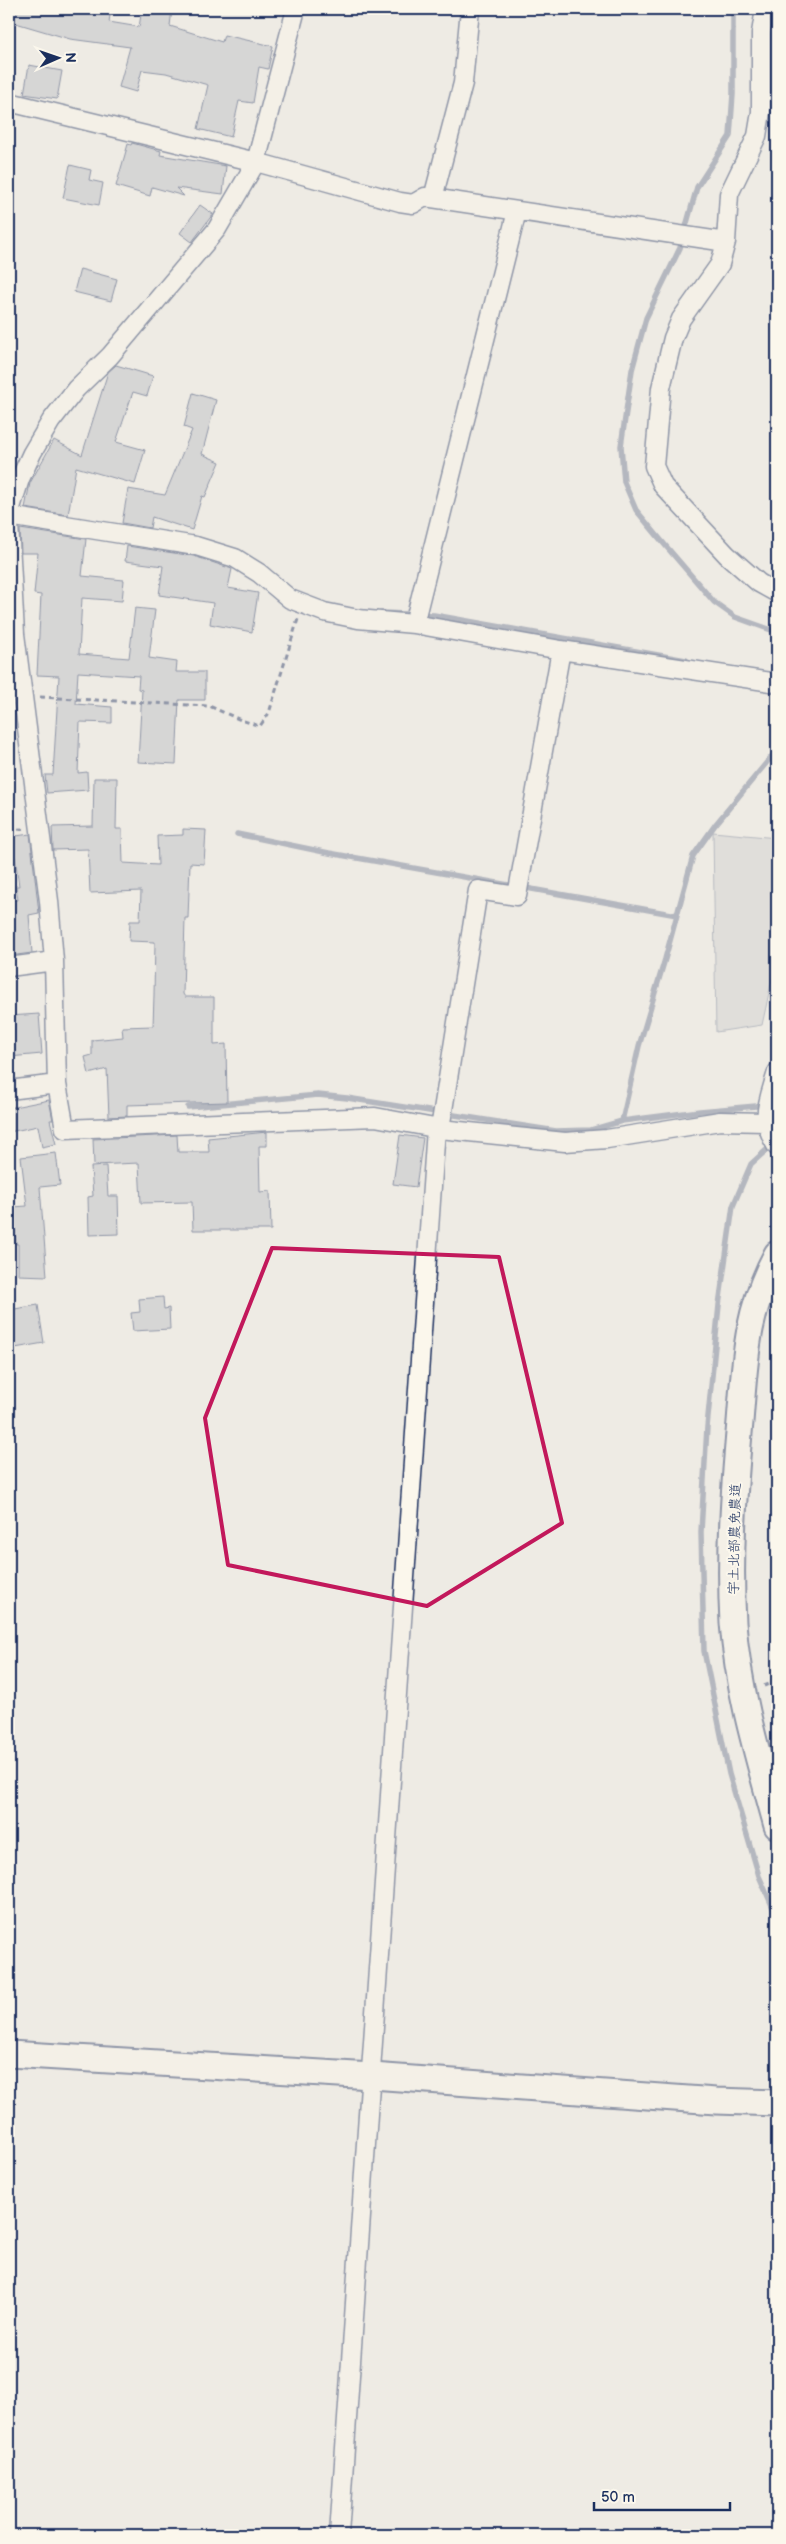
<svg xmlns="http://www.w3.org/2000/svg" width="786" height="2544" font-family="'Balsamiq Sans','Klee One',sans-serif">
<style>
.green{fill:#cecfcf;stroke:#747f96}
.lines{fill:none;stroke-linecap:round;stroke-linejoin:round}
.stream{stroke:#6d7892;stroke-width:5.5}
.building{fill:#b9bcc3;stroke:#1b2f5e}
.street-casing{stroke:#1b2f5e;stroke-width:21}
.secondary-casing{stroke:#1b2f5e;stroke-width:29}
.path{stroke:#1b2f5e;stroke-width:3;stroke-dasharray:5 4;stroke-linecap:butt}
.street{stroke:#fbf7ec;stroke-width:18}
.secondary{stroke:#fbf7ec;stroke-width:25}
.marked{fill:none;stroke:#c2185b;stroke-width:4;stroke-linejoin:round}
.labels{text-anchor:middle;stroke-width:4;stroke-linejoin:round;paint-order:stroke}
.street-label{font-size:14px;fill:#1b2f5e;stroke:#fbf7ec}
</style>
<rect width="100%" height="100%" fill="#eeebe4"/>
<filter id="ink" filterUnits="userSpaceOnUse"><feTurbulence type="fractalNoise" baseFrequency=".02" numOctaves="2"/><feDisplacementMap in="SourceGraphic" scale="10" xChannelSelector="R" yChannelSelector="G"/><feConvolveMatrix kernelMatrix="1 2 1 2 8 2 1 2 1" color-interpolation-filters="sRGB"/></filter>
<g filter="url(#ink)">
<path class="green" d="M713 832 777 838V956L762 1025 716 1032Z"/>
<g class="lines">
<path class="stream" d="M733 9V94L730 136 697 187 680 248 646 318 632 370 621 446 624 482 636 510 665 545 714 602 735 617 777 632
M381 613 434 615 686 660
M237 834 329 853 677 915
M188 1107 318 1095 347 1098 556 1131 591 1130 622 1121 700 1111 777 1104
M622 1121 639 1046 665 959 693 856 715 825 777 750
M772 1145 751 1164 733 1206 719 1305 707 1427 701 1532 704 1651 729 1774 759 1876 777 1917"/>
</g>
<path class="building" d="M9 9H111L109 22 139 27 142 9H172L170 26 222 42 224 35 273 46 268 69 259 67 253 103 239 101 231 137 198 129 208 85 166 73 142 70 136 92 119 87 130 47 70 39 9 21Z
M29 65 62 71 57 99 24 94Z
M132 143 161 151 160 155 226 166 223 194 176 188 184 196 152 187 150 196 116 186 128 144 131 145Z
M70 165 91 170 89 180 103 183 99 205 63 198Z
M200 205 213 214 192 242 180 233Z
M80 269 117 279 111 301 74 292Z
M116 365 153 376 147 396 133 392 116 442 145 450 135 484 76 467 68 515 25 508 30 483 54 440 82 455 108 372Z
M193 393 216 400 202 454 220 462 205 497 202 496 192 530 152 517 150 528 122 523 128 489 165 495 192 430 184 427Z
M20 529 86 539 82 576 124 580 122 601 82 598 79 654 129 658 135 608 155 610 149 658 177 662 176 672H205V700H179L176 764 138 762 142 690 138 689 139 676 78 672 76 704 112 707V723L80 722 78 773 87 772 88 790 47 793 45 775H53L59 676 37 675 41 595 34 594 38 553H21Z
M127 546 194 556 232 569 228 588 258 593 252 632 210 624 213 603 159 595 163 566 125 561Z
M94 778H117L116 829H122L123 863 158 865 157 836 183 835V829L206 830 204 864 190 863 188 918H185L183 994 185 997H214V1045L226 1044 227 1102 127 1105V1116L109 1117 107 1069 89 1074 85 1057 92 1055V1040L123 1037 122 1027 153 1026 154 995 155 942 129 941 130 921H140L141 891 90 893 88 849 53 850 52 827 93 826Z
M30 834 39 913 29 915 32 953 9 956V900H18L16 886H19L15 857 9 858V837Z
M39 1014 42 1054 9 1057V1016Z
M49 1100 53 1120H50L56 1144 42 1147 38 1126 9 1132V1108Z
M267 1132V1146H259L260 1192 270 1191 271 1230H193L192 1202 141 1203 139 1163 94 1165 93 1139 177 1135 178 1152H209L208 1138Z
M400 1135 423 1138 416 1187 393 1184Z
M56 1153 60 1185 40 1187 47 1276 18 1275V1244H16L13 1207 27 1206 21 1157Z
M106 1166 108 1196H118L119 1234 89 1235 88 1197 93 1196 91 1167Z
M163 1297 164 1309 169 1308 170 1329 133 1331 131 1313 140 1312 139 1299Z
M38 1305 44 1343 9 1349V1310Z"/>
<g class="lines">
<g class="street-casing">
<path id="street" d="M765 9 761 33V112L757 136 729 194 726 242 720 264 681 319 673 338 661 388 654 466 663 486 727 555 759 583 777 593
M9 102 256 162 400 202 413 204 425 197 726 242
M433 198 463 83 470 9
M9 514 20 479 32 453 51 421 76 389 110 356 217 229 256 162 296 9
M9 516 196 546 235 558 259 573 290 599 324 612 358 619 414 624 561 650 777 683
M9 523 15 634 49 901 54 961 57 1084 65 1129 375 1117 440 1129 565 1142 607 1139 720 1121 765 1122
M414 624 517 211
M9 967 54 961
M777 1072C768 1103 759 1118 777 1147
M9 1090 57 1084
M440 1129 478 890 517 896 561 650
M339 2535 436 1128"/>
</g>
<g class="secondary-casing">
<path id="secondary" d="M777 1254C746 1311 745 1360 740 1422 734 1489 729 1555 733 1623 738 1691 759 1760 777 1826
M9 2054 372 2076 716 2101 777 2103"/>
</g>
<path class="path" d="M40 697 209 706 241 720 260 726 269 713 298 619
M9 830 23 829
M764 1686 777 1681"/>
<use href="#street" class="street"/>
<use href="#secondary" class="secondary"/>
</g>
</g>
<path d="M0 0H786V2544H0ZM272 1248 499 1257 562 1523 427 1606 228 1565 205 1418Z" fill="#eeebe4" fill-opacity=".55" fill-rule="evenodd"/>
<path class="marked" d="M272 1248 499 1257 562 1523 427 1606 228 1565 205 1418Z"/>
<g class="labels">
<g class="street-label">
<text transform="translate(734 1539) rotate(-89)" y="5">宇土北部農免農道</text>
</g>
</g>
<rect width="786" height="2544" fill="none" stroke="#fbf7ec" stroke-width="30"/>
<rect x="15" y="15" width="756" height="2514" fill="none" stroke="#1b2f5e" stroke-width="2" filter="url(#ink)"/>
<g transform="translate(58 58) rotate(88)" stroke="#fbf7ec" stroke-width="4" paint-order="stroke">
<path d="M0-4L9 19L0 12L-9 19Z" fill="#1b2f5e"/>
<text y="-8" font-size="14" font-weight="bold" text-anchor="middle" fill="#1b2f5e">N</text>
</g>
<path d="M594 2502v8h136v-8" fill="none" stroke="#1b2f5e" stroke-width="2.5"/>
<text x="601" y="2502" font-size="15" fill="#1b2f5e" stroke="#fbf7ec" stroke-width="4" paint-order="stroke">50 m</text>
</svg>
